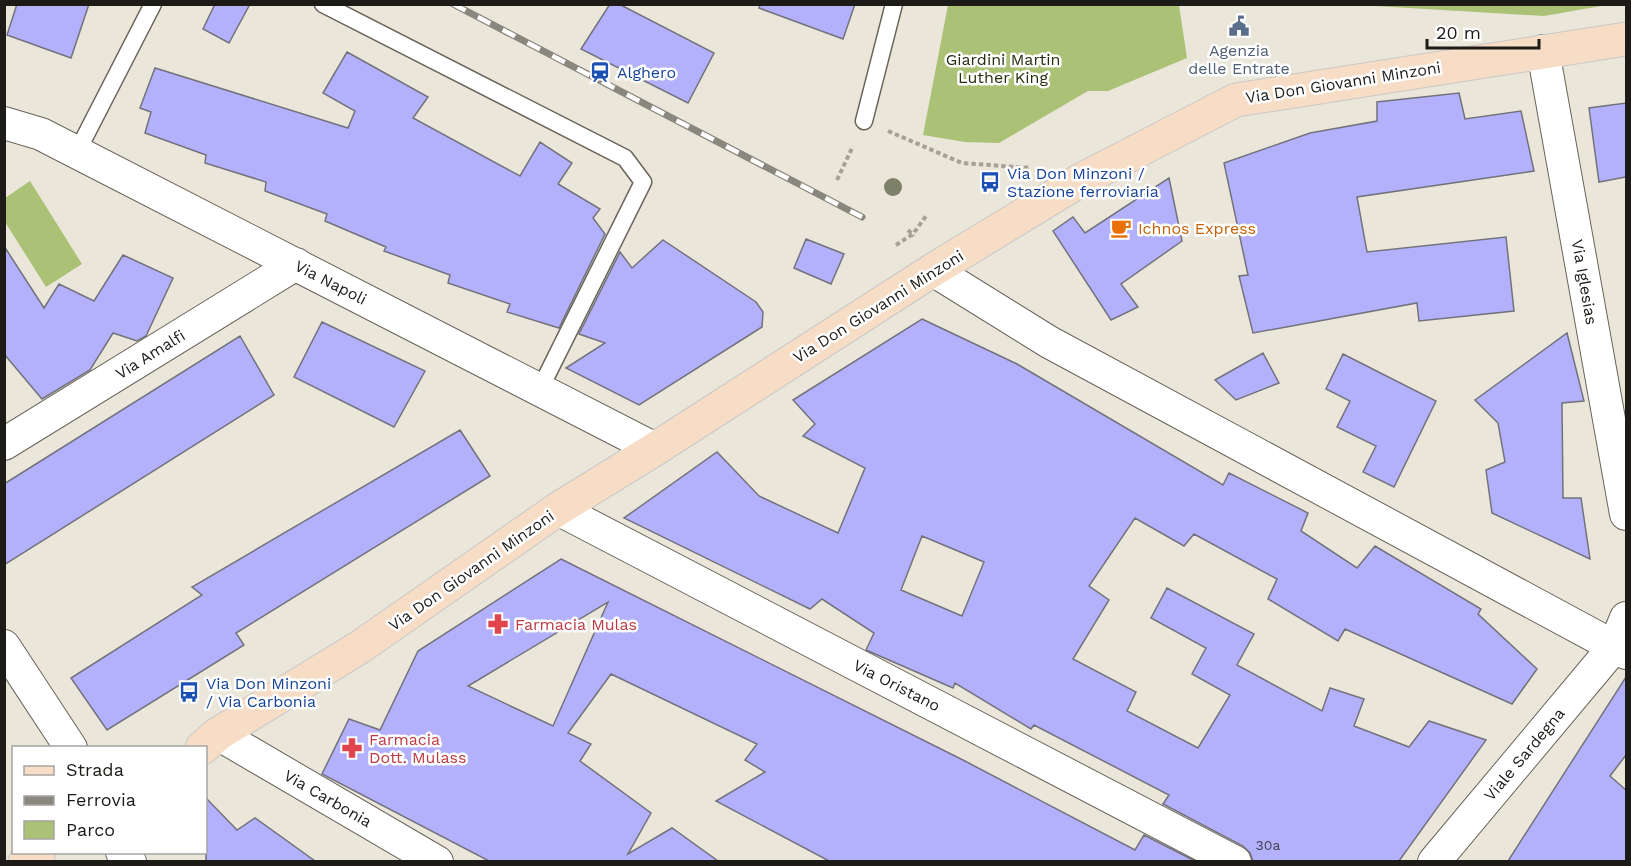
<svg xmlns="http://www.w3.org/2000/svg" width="1631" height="866" font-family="'Work Sans',sans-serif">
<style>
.green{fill:#abc276}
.building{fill:#b4b1fc;stroke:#72727d;stroke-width:1.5;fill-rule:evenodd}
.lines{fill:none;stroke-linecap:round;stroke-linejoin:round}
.lane-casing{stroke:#69645a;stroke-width:19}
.street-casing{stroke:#69645a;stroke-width:34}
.primary-casing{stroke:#c9c8c7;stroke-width:35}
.path{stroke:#a5a198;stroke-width:4;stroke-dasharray:4.5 3;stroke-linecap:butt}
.lane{stroke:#fff;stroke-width:16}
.street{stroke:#fff;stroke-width:32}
.primary{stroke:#f7ddc6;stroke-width:33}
.rail-casing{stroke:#8a877e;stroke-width:7}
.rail{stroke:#fff;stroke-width:4.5;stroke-dasharray:14;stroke-linecap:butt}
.tree{fill:#7e8169}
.labels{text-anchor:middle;stroke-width:5;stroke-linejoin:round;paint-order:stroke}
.number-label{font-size:14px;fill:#434050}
.service-label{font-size:16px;fill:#4e5e75;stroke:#fff}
.park-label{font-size:16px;fill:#252e0d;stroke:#fff}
.transit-label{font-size:16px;fill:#164399;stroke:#fff;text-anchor:start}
.street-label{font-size:16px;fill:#1d1b17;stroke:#fff}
.food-label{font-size:16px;fill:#c56008;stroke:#fff;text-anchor:start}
.health-label{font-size:16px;fill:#be3a42;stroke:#fff;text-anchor:start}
</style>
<rect width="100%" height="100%" fill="#ebe6da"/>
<path class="green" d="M948 5H1179L1187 58 1108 91H1088L999 143 965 142 923 135Z
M1358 5H1607L1544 16Z
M30 181 82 264 46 287 5 222V198Z"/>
<path class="building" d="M17 4H89L71 58 7 35Z
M215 4H250L229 43 203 29Z
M610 4H619L714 53 688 103 581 49Z
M760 4H855L843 39 759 8Z
M347 52 428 97 413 118 520 176 540 142 572 163 558 184 600 209 593 218 605 234 559 328 507 312 510 304 448 283 450 275 384 251 386 247 325 221 327 214 265 191 266 182 205 163 206 155 145 133 151 112 140 108 155 68 348 128 355 111 323 93Z
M1459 93 1465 119 1521 111 1534 171 1357 197 1367 252 1506 237 1514 311 1419 321 1417 303 1253 333 1239 276 1248 275 1224 163 1310 133 1377 121V102Z
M1626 103V177L1599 182 1589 108Z
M1169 178 1182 241 1121 284 1138 307 1111 320 1053 231 1073 217 1085 233Z
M806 239 844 254 831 284 794 268Z
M663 240 756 302 763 312 762 327 639 405 566 368 605 343 579 334 620 252 632 268Z
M4 246 44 308 59 284 94 301 123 255 173 278 146 336 137 341 113 333 90 370 42 399 4 354Z
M922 319 1017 364 1223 485 1229 473 1308 513 1301 531 1357 568 1375 546 1481 609 1478 614 1537 669 1512 704 1345 629 1338 641 1268 599 1277 579 1194 534 1184 546 1135 518 1089 586 1109 600 1073 659 1136 692 1127 711 1198 748 1230 695 1192 674 1206 648 1151 618 1167 588 1254 634 1237 665 1322 711 1330 688 1364 699 1354 726 1409 747 1429 721 1486 740 1399 861H1253L1250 853 1243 846 1163 804 1169 795 1034 725 1031 729 955 683 953 688 866 650 874 633 822 599 810 609 624 518 717 452 759 496 838 533 865 468 803 436 815 424 793 400ZM922 536 984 562 962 616 901 590Z
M322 322 425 371 394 427 294 377Z
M1567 333 1584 401 1562 403 1563 498H1581L1590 559 1492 513 1486 470 1505 462 1498 423 1475 400Z
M240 336 274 395 4 565V484Z
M1263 353 1279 383 1236 400 1215 380Z
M1343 354 1436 401 1394 487 1363 472 1376 446 1337 427 1350 401 1326 389Z
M460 430 490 476 236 633 244 645 107 730 71 678 202 595 192 587Z
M561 559 963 760 1135 850 1144 835 1195 861H829L716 801 765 772 745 760 757 744 611 674 568 733 591 744 580 761 651 813 628 854 672 828 718 861H489L322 774 349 719 380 730 418 651ZM608 602 553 726 468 686Z
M1626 677V755L1610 776 1626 790V861H1508Z
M206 798 237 830 255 818 315 861H206Z"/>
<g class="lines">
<g class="lane-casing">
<path id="lane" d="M323 4 625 158 643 182 540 389
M864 121 894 4
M77 152 153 4"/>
</g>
<g class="street-casing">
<path id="street" d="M1543 51 1626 514
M4 123 41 134 655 449
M933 270 1049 342 1626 653
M4 444 296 264
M558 509 1235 862
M4 646 71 748
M218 734 437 862
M122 852 130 862
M1434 862 1614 647 1626 618"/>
</g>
<g class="primary-casing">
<path id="primary" d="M202 748 218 734 360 647 558 509 655 449 933 270 1079 181 1236 100 1626 39
M25 862 39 852"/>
</g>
<path class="path" d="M888 131 962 163 1030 168
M837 180 853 146
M908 230 914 236
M896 245 913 234 926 216"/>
<use href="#lane" class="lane"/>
<use href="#street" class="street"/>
<use href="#primary" class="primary"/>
<g class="rail-casing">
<path id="rail" d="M453 4 862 217"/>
</g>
<use href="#rail" class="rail"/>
</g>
<circle class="tree" cx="893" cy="187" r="9"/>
<defs>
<g id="civic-bare" transform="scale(1.62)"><path d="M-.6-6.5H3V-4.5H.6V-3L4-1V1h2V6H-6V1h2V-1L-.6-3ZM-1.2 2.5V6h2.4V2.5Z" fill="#5c6f8a" stroke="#fff" stroke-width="2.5" paint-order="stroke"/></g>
<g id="station-bare" transform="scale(1.62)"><path d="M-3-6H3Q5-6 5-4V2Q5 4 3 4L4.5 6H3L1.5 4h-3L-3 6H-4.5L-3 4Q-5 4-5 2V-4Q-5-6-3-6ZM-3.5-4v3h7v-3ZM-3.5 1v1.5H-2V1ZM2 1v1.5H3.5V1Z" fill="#1a4fb4" stroke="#fff" stroke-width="2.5" paint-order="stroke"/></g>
<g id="bus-bare" transform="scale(1.62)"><path d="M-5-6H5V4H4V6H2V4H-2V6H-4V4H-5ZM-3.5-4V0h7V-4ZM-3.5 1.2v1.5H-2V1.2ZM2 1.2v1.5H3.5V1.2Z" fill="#1a4fb4" stroke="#fff" stroke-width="2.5" paint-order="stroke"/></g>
<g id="cafe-bare" transform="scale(1.62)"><path d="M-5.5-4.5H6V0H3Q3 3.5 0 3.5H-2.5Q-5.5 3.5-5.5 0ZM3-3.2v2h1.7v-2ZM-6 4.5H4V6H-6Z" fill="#e8710a" stroke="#fff" stroke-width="2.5" paint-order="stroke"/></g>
<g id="pharmacy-bare" transform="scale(1.62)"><path d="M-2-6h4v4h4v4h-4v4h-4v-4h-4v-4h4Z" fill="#e0444e" stroke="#fff" stroke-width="2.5" paint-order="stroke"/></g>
</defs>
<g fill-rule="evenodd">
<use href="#civic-bare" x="1239" y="26"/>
<use href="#station-bare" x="600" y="72"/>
<use href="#bus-bare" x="990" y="182"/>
<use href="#cafe-bare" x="1121" y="228"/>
<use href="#pharmacy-bare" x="498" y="624"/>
<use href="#bus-bare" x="189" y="692"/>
<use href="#pharmacy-bare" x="352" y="748"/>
</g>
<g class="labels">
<g class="number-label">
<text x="1268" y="850">30a</text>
</g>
<g class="service-label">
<text x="1239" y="56">Agenzia<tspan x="1239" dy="18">delle Entrate</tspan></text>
</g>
<g class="park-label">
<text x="1003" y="65">Giardini Martin<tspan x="1003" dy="18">Luther King</tspan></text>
</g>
<g class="transit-label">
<text x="617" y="78">Alghero</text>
<text x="1007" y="179">Via Don Minzoni /<tspan x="1007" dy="18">Stazione ferroviaria</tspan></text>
<text x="206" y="689">Via Don Minzoni<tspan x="206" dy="18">/ Via Carbonia</tspan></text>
</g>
<g class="street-label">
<text transform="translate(1343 82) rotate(-9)" y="6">Via Don Giovanni Minzoni</text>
<text transform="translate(331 282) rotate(27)" y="6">Via Napoli</text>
<text transform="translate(1585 282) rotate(80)" y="6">Via Iglesias</text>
<text transform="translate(878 306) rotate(-32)" y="6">Via Don Giovanni Minzoni</text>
<text transform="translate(150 354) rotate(-32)" y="6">Via Amalfi</text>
<text transform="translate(471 570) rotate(-35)" y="6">Via Don Giovanni Minzoni</text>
<text transform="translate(897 685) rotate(27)" y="6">Via Oristano</text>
<text transform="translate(1524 754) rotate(-50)" y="6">Viale Sardegna</text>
<text transform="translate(328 798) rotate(30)" y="6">Via Carbonia</text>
</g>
<g class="food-label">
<text x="1138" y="234">Ichnos Express</text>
</g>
<g class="health-label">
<text x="515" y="630">Farmacia Mulas</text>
<text x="369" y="745">Farmacia<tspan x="369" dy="18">Dott. Mulass</tspan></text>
</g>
</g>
<rect width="1631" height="866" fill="none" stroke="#1d1b17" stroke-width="12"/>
<rect x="12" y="746" width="195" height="108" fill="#ffffff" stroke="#a5a4a2" stroke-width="1.5"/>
<rect x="24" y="766" width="30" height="9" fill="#f7ddc6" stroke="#a5a4a2" stroke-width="1.5"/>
<text x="66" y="776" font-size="18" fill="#1d1b17">Strada</text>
<rect x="24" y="796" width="30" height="9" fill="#8a877e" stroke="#a5a4a2" stroke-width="1.5"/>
<text x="66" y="806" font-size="18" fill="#1d1b17">Ferrovia</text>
<rect x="24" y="821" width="30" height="18" fill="#abc276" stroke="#a5a4a2" stroke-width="1.5"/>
<text x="66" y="836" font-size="18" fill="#1d1b17">Parco</text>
<path d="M1427 39v9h112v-9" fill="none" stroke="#1d1b17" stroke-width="3"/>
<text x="1436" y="39" font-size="18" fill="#1d1b17" stroke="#ffffff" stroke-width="4.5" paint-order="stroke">20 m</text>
</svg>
